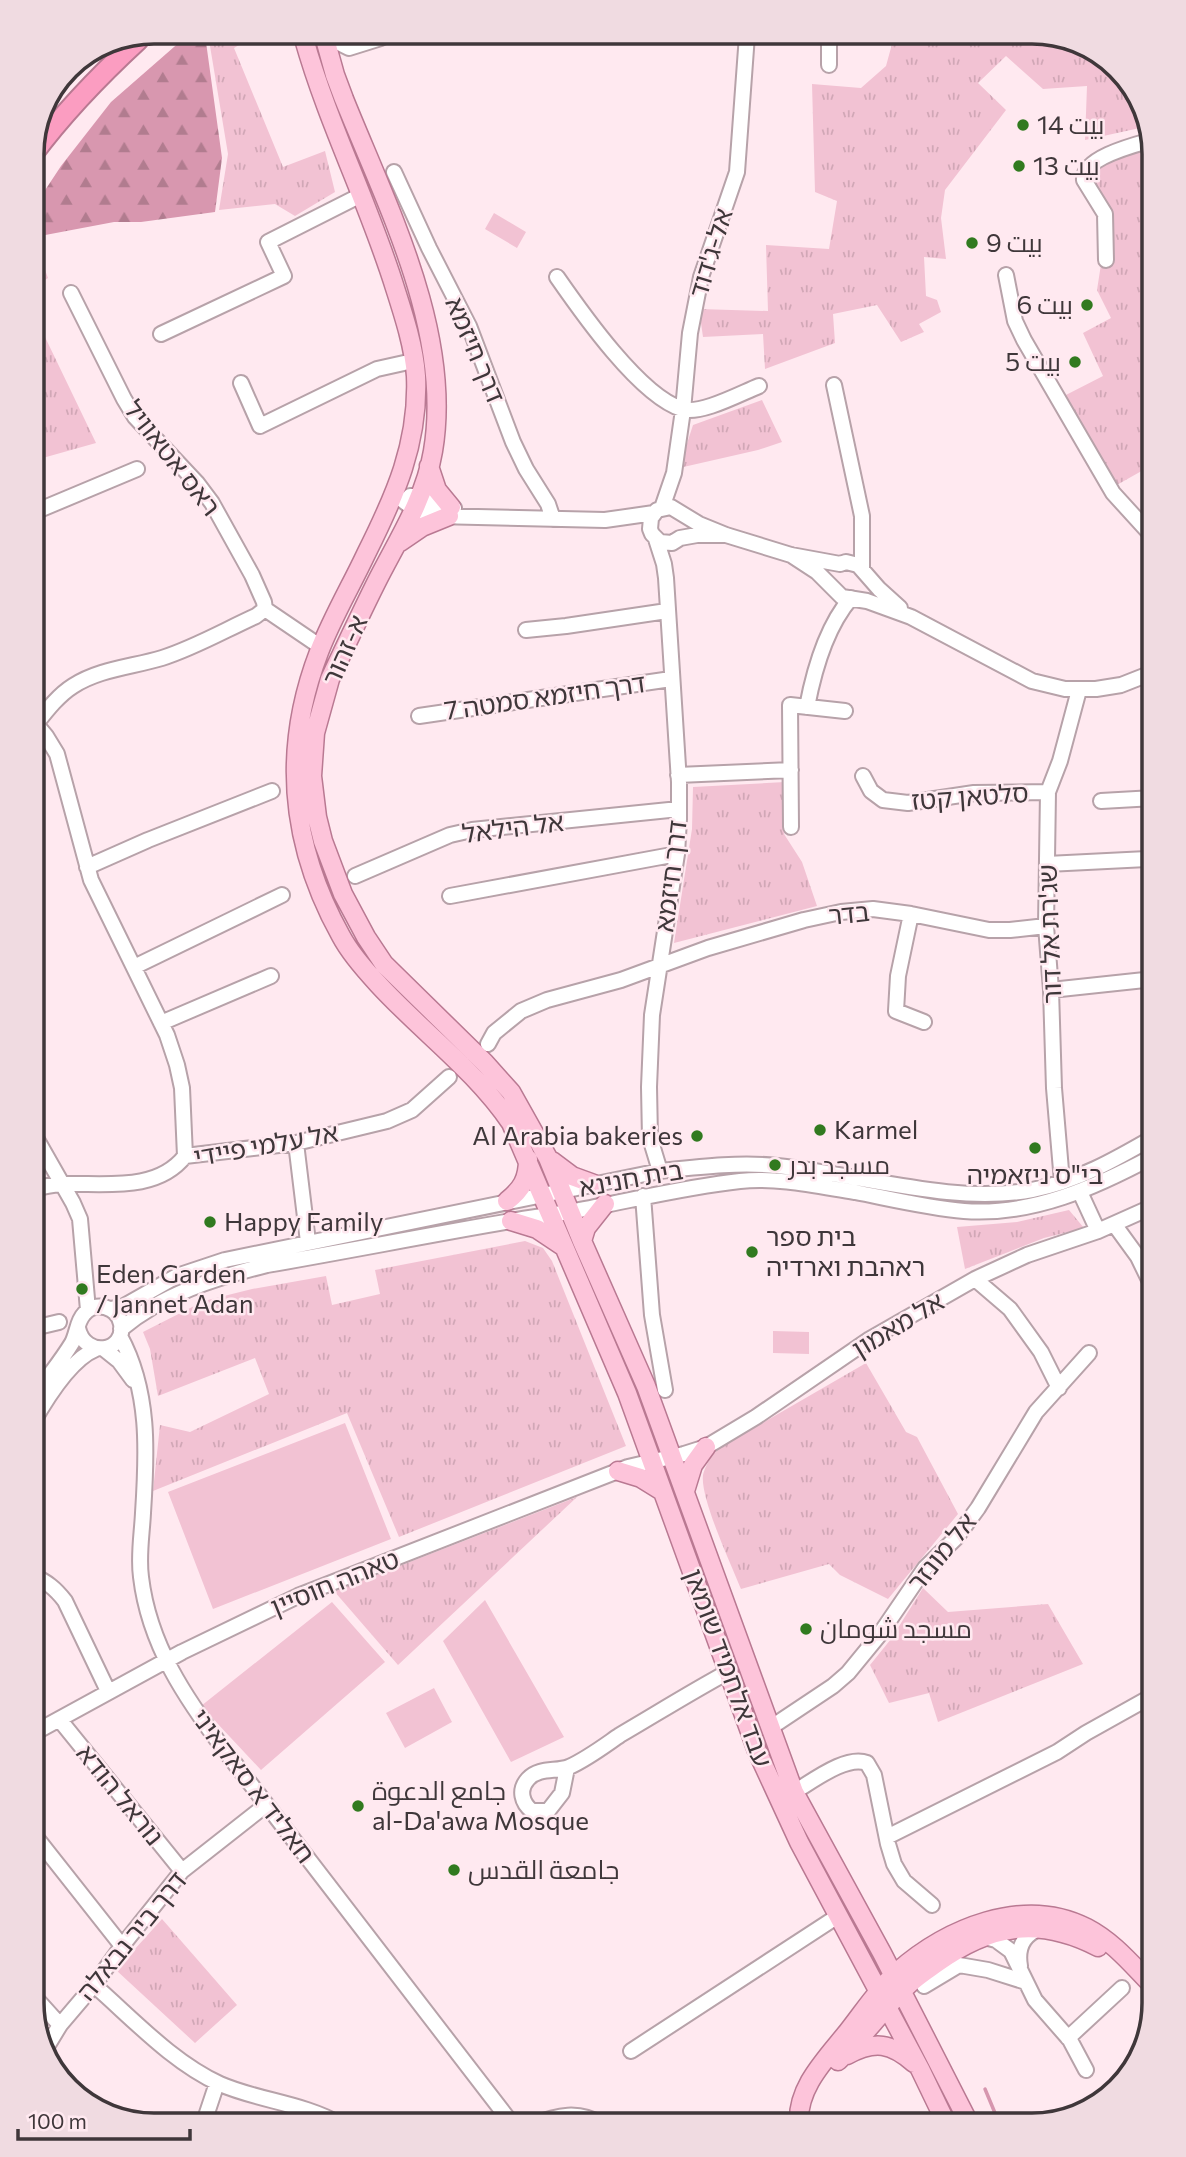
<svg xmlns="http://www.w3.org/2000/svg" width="1186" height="2157" font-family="Commissioner,Cairo,'Noto Sans Hebrew',sans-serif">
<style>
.grass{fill:url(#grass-tufts)}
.forest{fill:url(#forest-firs)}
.pitch{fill:#f2c2d3}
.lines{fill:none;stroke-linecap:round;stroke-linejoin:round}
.stream{stroke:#d696ae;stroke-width:3.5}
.minor-casing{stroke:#b7a2a9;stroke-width:18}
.major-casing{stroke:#b97992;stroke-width:21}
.highway-casing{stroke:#b97992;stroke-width:23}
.minor{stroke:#fff;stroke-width:14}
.major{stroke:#fdc4da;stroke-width:18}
.highway{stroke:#fb9dc1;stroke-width:19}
.poi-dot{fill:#317a1f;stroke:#ffe9f0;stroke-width:2.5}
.labels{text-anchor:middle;stroke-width:5;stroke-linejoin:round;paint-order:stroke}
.poi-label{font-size:26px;fill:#3f373a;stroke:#ffe9f0;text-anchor:start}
.street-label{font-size:26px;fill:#3f373a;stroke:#ffe9f0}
.rim{fill:none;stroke:#3f373a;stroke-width:3.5}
</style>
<defs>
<pattern id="grass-tufts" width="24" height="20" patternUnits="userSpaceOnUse" patternTransform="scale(1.75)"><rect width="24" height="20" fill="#f2c2d3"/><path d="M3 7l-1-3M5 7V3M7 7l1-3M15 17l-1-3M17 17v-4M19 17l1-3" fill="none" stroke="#d1a7b6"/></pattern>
<pattern id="forest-firs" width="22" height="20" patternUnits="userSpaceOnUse" patternTransform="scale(1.75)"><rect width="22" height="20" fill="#d897af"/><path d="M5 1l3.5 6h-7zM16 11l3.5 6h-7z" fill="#b17c8f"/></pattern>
</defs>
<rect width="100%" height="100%" fill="#ffe9f0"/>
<path class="grass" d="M1041 32 1106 56 1145 107 1149 126 1085 140 1087 86 1043 89 1006 56 978 83 1006 110 945 190 941 218 946 259 924 257 926 296 937 300 941 312 919 324 924 332 901 342 877 305 833 314 835 343 765 369 763 334 703 337 699 309 768 311 766 245 829 249 837 201 815 192 812 84 861 88 886 66 895 33Z
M249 39 234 48 283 167 325 151 335 192 295 216 275 204 219 210 228 154 209 40Z
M1151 137 1154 154V464L1115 486 1062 397 1103 376 1083 333 1111 318 1097 290 1109 213 1079 172 1092 155 1112 146Z
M32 234 48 278 32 289Z
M32 310 96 443 32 461Z
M762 400 782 442 758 450 679 468 693 425Z
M785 782 784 834 802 862 817 906 674 943 692 829 693 787Z
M1069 1210 1084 1228 1044 1238 965 1269 957 1227 1017 1222Z
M525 1241 543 1248 552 1261 626 1446 399 1537 347 1413 153 1491 160 1425 190 1432 269 1394 255 1358 158 1396 150 1349 143 1332 204 1301 252 1289 326 1276 332 1305 380 1294 375 1270Z
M866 1363 906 1432 917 1437 958 1514 888 1599 840 1575 829 1564 741 1589C731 1564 700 1498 703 1475 705 1466 711 1457 716 1450Z
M577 1497 398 1665 334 1591H335Z
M923 1588 948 1612 1048 1604 1083 1664 938 1722 929 1693 889 1703 870 1665 891 1639Z
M162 1919 237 2005 195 2043 116 1970Z"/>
<path class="forest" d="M182 40H206V42L222 158 215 212 141 222H114L40 236 32 217V210L61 166 111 102Z"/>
<path class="pitch" d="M494 213 526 232 517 248 485 229Z
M773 1331 809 1332V1354L773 1353Z
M345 1423 391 1539 213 1609 168 1492Z
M485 1600 564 1737 511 1762 443 1641Z
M332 1602 385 1662 261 1770 201 1706Z
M434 1688 452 1722 405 1748 386 1713Z"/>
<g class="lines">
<path class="stream" d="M985 2089 1000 2125"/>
<g class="minor-casing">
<path id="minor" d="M331 39 349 48 381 38
M829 65V34
M394 172 429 248 469 326 513 442 526 469 548 504 553 519
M1106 260 1105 214 1084 180C1082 158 1134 145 1152 140
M1006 275 1015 321 1024 340 1113 493 1154 538
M557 277C582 313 640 396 682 409 701 415 741 393 759 386
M161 334 284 276 268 242 361 195
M1154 346V338
M241 383 260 426 377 369 413 361
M834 385 862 516V569
M394 494 414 509 435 516 605 520 654 513
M410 496H419L454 508
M662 508 674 473 683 410 690 333 701 277 737 172 747 35
M32 513 137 469
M726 535H697L680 538 672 543 660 542 652 534 650 529 651 518 657 510 671 507 699 524 726 535 791 555 840 564 846 562 858 565 879 589 900 608
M656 539 664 564 666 578 679 782V819L677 854 652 1015 649 1087 650 1138 660 1171
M791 555 817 572 842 597 867 601 911 617 1032 681 1065 689H1096L1121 685 1154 672
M265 609 321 647
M526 630 566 626 667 611
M807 707C814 670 826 627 851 598
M419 716 671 679
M36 724 46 736 57 754 91 880 167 1035 177 1065 182 1088 185 1156
M32 729C44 714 57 696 73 686 99 669 132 667 162 658 194 648 225 630 256 616L265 609 264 602 252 575 212 503 197 483 135 417 124 399 71 293
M678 775 791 770
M863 776 871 791 883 800 908 803 974 793 1048 792
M1101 801 1154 798
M791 827 790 705 845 711
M1047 864 1147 859
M87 867 148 840 272 791
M355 876 450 835 472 830 679 809
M450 896 677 854
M911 914 898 976 896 1011 924 1022
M134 967 282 895
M1051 990 1154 979
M161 1023 271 976
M488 1044 494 1033 521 1011 547 1000 621 980 708 948 804 920 841 912 873 909 911 914 989 930H1010L1046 926
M32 1131 73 1203 80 1219 88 1310
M296 1143 308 1242
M1062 1182 1054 1088 1051 990 1046 926 1048 792 1060 761 1079 690
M32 1189C43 1187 54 1184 65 1184 105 1183 157 1192 185 1156L296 1143 387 1121 412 1110 449 1077
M1080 1192 1098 1231
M643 1196 652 1315 665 1390
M1114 1224 1138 1257 1154 1290
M975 1279 1010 1309 1041 1352 1059 1388
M111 1309 124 1306 177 1276 225 1260 660 1171C698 1167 739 1162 777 1166 859 1174 952 1205 1032 1190 1076 1182 1116 1159 1154 1137
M121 1329C163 1294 215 1278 267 1265 348 1251 429 1235 511 1221 532 1217 553 1215 574 1211 629 1201 684 1187 740 1181 778 1177 817 1186 855 1192 891 1199 928 1208 964 1211 1033 1216 1096 1187 1154 1156
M32 1330 38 1327 59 1322
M120 1336C150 1391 147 1452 143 1513 142 1534 138 1556 141 1577 149 1645 186 1699 226 1752L513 2125
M104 1349 119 1361 133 1380
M32 1400C44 1381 60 1363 72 1343 77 1334 77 1321 84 1314 95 1300 118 1307 121 1324 126 1352 85 1359 78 1328
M32 1424C45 1401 71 1359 96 1349
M32 1575C47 1582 55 1588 65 1601L108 1691
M59 1719 182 1871
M770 1728 833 1686 848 1673 880 1634 925 1568 956 1538 978 1508 1036 1412 1089 1353
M32 1734 182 1652 298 1596 628 1467 684 1454 706 1447 756 1417 870 1339 975 1279 1027 1255 1098 1231 1154 1206
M567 1768 562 1793 548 1811H532C522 1803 518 1790 528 1779 539 1767 556 1772 569 1767 587 1759 604 1746 620 1735 656 1714 691 1692 728 1672
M794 1792C813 1781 846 1755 867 1763L874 1775 888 1844 894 1864 904 1881 932 1905
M32 1832 122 1946
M887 1837 1057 1752 1086 1733 1154 1695
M984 1937 996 1940 1011 1951 1035 2000 1070 2040 1086 2070
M1020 1966C1017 1949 1023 1935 1039 1929
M94 1985C133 2019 172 2062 220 2084 259 2101 304 2103 341 2125
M924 1986 959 1965 988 1970 1026 1982
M32 1994 60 2025
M1068 2038 1122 1988
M631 2051 838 1916
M43 2053 60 2025 94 1985 122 1946 182 1871 266 1805
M203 2125 217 2083
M532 2125C557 2115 579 2110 603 2125"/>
</g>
<g class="major-casing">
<path id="major" d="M304 39C328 124 369 204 395 288 404 316 414 347 416 376 419 443 395 496 366 554 351 586 332 618 319 652 281 751 290 844 341 936 350 953 364 969 378 984 421 1031 475 1070 511 1123L627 1393 757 1751 799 1842 920 2069 947 2125
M325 39 335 75 344 99C387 206 453 333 433 451 425 499 397 541 376 583 360 615 345 647 330 679L315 733 312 776 317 817 323 841 343 894 366 937 384 964 485 1063 511 1092 548 1158 582 1241 646 1386 794 1792 882 1953 970 2125
M429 466 437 490 451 507
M400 542 422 527 449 516
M552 1161 572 1176 594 1184
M507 1201C522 1189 528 1179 528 1159
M511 1221 537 1229 564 1247
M582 1241 586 1228 605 1204
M618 1471 641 1478 662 1491
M685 1491 693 1465 706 1447
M847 2055C875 2040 891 2043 914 2063
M838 2061C863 2037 883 2009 907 1986 916 1977 927 1970 937 1963 990 1925 1038 1916 1098 1947
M799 2125C796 2087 827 2058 849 2030 864 2011 878 1989 897 1972 946 1929 1023 1895 1087 1928 1114 1942 1133 1966 1154 1987"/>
</g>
<g class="highway-casing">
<path id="highway" d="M32 155C64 112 99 76 138 40"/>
</g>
<use href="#minor" class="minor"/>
<use href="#major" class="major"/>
<use href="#highway" class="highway"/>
</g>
<g class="poi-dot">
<circle cx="1023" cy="125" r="7"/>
<circle cx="1019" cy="166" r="7"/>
<circle cx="972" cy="243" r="7"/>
<circle cx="1087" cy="305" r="7"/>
<circle cx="1075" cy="362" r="7"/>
<circle cx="820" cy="1130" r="7"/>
<circle cx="697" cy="1136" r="7"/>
<circle cx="1035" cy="1148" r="7"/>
<circle cx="775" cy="1165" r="7"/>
<circle cx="210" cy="1222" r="7"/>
<circle cx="752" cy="1252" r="7"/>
<circle cx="82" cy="1289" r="7"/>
<circle cx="806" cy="1629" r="7"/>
<circle cx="358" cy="1806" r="7"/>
<circle cx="454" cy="1870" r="7"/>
</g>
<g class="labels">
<g class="poi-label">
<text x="1037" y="134">بيت 14</text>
<text x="1033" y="175">بيت 13</text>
<text x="986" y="252">بيت 9</text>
<text x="1073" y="314" text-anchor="end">بيت 6</text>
<text x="1061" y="371" text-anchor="end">بيت 5</text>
<text x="834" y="1139">Karmel</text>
<text x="683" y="1145" text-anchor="end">Al Arabia bakeries</text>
<text x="789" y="1174">مسجد بدر</text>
<text x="1035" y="1184" text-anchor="middle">בי"ס ניזאמיה</text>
<text x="224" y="1231">Happy Family</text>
<text x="766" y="1246">בית ספר<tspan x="766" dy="30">ראהבת וארדיה</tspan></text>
<text x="96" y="1283">Eden Garden<tspan x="96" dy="30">/ Jannet Adan</tspan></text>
<text x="820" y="1638">مسجد شومان</text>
<text x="372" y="1800">جامع الدعوة<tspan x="372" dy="30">al-Da'awa Mosque</tspan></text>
<text x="468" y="1879">جامعة القدس</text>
</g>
<g class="street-label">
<text transform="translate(711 253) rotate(-73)" y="9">אל-ג'דוד</text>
<text transform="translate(475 350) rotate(67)" y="9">דרך חיזמא</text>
<text transform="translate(172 458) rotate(52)" y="9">ראס אטאוויל</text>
<text transform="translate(345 650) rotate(-66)" y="9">א-זהור</text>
<text transform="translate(545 697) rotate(-8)" y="9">דרך חיזמא סמטה 7</text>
<text transform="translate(970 797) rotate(-4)" y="9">סלטאן קטז</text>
<text transform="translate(513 828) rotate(-7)" y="9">אל הילאל</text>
<text transform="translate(671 876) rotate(-83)" y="9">דרך חיזמא</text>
<text transform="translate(849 914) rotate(-6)" y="9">בדר</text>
<text transform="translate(1050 934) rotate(-92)" y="9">שג'רת אל דור</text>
<text transform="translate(266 1145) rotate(-10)" y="9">אל עלמי פיידי</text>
<text transform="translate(631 1179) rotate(-10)" y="9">בית חנינא</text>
<text transform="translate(898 1325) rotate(-31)" y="9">אל מאמון</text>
<text transform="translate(942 1552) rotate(-51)" y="9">אל מונזר</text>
<text transform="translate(335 1583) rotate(-22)" y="9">טאהה חוסיין</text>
<text transform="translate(728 1668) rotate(70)" y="9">עבד אלחמיד שומאן</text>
<text transform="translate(253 1786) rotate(53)" y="9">חאליד א סאקאיני</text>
<text transform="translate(120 1795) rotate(51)" y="9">נוראל הודא</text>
<text transform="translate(132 1936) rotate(-51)" y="9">דרך ביר נבאלה</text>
</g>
</g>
<path d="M0 0H1186V2157H0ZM154 44H1032A110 110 0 0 1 1142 154V2003A110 110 0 0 1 1032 2113H154A110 110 0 0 1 44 2003V154A110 110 0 0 1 154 44Z" fill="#f0dbe1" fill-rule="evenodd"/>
<path class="rim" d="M154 44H1032A110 110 0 0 1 1142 154V2003A110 110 0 0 1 1032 2113H154A110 110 0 0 1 44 2003V154A110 110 0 0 1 154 44Z"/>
<path d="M18 2129v10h172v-10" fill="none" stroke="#3f373a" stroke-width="3.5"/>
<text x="28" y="2129" font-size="21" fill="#3f373a" stroke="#ffe9f0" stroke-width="5" paint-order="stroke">100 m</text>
</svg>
